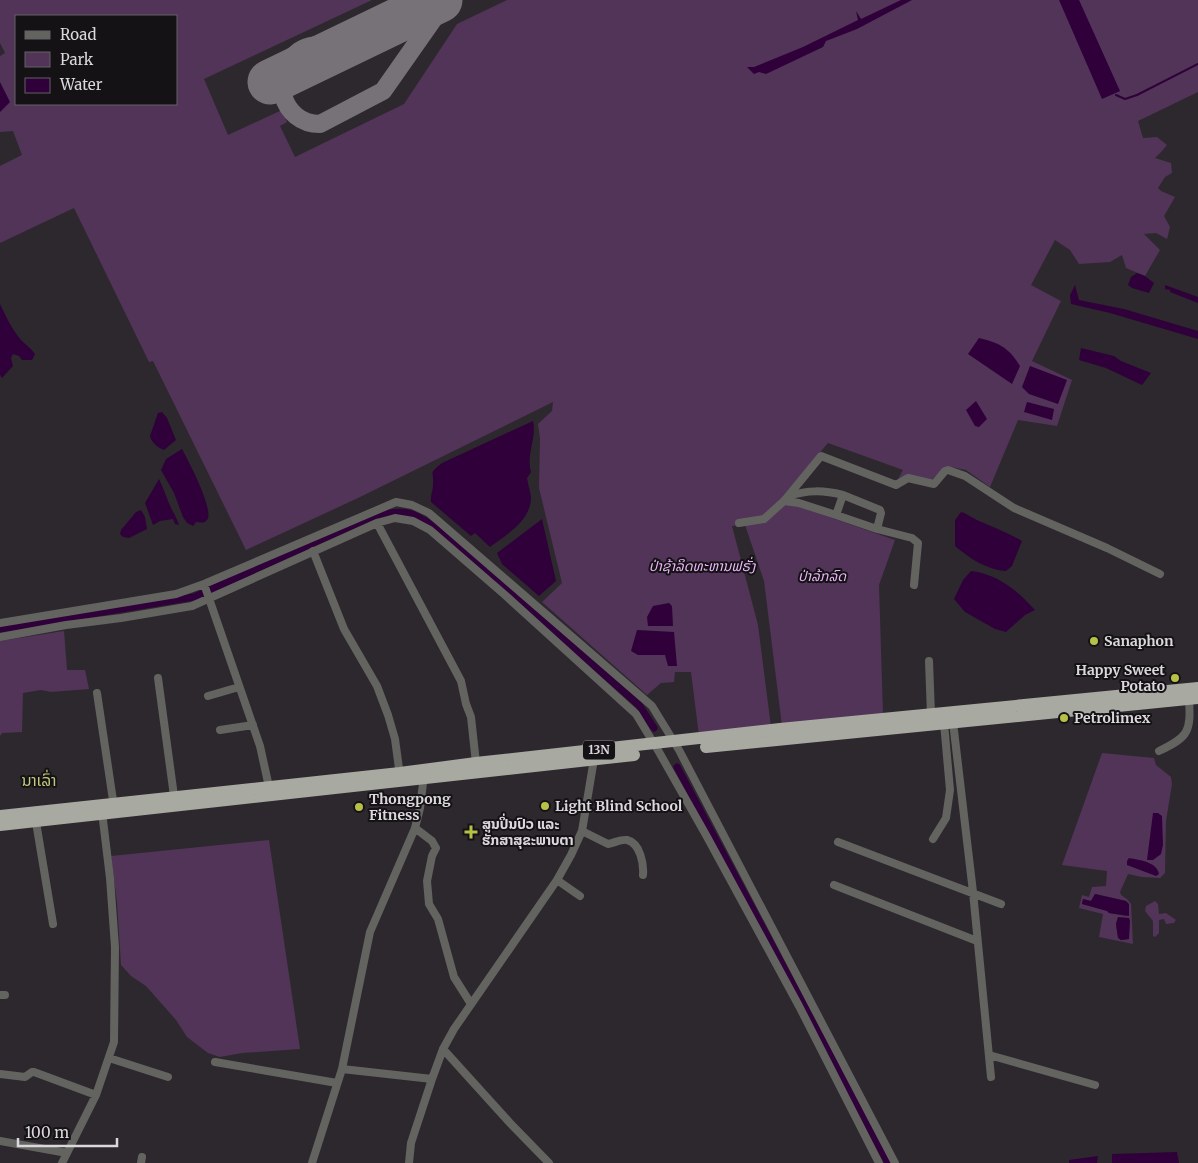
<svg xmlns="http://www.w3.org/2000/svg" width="1198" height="1163" font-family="Merriweather,'Noto Sans Lao',serif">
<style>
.green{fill:#513458;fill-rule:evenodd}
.water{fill:#2f0039}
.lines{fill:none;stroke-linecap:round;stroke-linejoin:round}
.stream{stroke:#2f0039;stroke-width:2}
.canal{stroke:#2f0039;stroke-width:7}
.taxiway{stroke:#777278;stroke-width:18}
.runway{stroke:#777278;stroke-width:45}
.minor{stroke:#636460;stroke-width:8}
.trunk{stroke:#a8a9a0;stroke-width:12}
.poi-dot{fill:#b7c148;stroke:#141215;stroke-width:2}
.labels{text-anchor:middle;stroke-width:4;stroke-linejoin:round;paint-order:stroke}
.shield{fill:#141215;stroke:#9f9ca0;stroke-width:1}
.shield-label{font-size:12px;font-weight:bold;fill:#dbd7dc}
.park-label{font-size:14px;font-style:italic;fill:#ecb5f9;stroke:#141215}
.poi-label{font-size:14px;font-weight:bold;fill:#dbd7dc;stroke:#141215;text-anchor:start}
.quarter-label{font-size:16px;fill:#c0c97c;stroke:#141215}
</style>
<rect width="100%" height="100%" fill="#2d282e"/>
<path class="green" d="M0 0H372L204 79 228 135 282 110 287 122 280 126 295 157 404 104 457 24 507 0H1198V92L1138 121 1143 138 1157 137 1167 145 1162 151 1155 158 1171 163 1172 173 1165 177 1158 188 1161 191 1175 197 1164 216 1170 227 1167 239 1156 233 1144 234 1160 250 1145 276 1126 268 1122 255 1110 262 1079 264 1070 250 1055 240 1031 285 1061 301 1032 361 1072 380 1057 426 1018 420 990 487 966 470 946 466 930 481H897L903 470 828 443 783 496 786 502 895 540 879 585 883 714 782 726 764 581 745 525 732 526 758 625 771 727 699 736 691 672H675L674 682 661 683 647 695 542 602 562 583 539 488 540 438 538 424 552 411 553 402 358 498 246 550 153 361 149 362 74 208 0 243V166L22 155 13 131 0 132V56L5 53 0 43ZM16 16H176V104H16Z
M64 631 67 670H85L89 689 51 692 41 690 23 693 22 732 2 733 0 736V641Z
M1102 753 1154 758 1156 765 1171 777 1172 784 1166 821 1165 873 1160 878 1142 877 1128 874 1120 892 1121 895 1127 899 1131 904 1133 944 1099 937 1103 914 1079 908 1082 895 1089 897 1092 887 1106 886 1107 871 1062 865ZM1095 894 1126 901 1127 916 1109 913 1108 911 1082 904 1083 899 1091 901ZM1118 917 1129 939 1121 940 1118 937 1116 924Z
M269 840 300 1049 242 1053 220 1057 208 1053 187 1037 176 1020 146 986 131 976 121 965 117 902 111 856Z
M1155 901 1158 904 1159 914 1166 913 1176 920 1174 923 1166 924 1164 919 1159 920V933L1155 937 1153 936V921L1145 911 1146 906Z"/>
<path class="water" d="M901 0H912L857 29 826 41 823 47 766 74 759 72 754 74 747 67H754L803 47 858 20 856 11 861 19Z
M1059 0H1079L1120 91 1102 99Z
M0 82 10 102 0 112Z
M1137 273 1145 276 1154 283 1149 293 1132 288 1128 285 1131 277Z
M1075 285 1079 300 1124 309 1198 331V339L1110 313 1071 304 1070 295Z
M1165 285 1198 297V303L1170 292V290L1165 289Z
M0 304C6 317 12 329 21 340 26 345 31 348 35 354L32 360H22L19 356 13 354 11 358 13 366 2 378 0 375Z
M979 338C1000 343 1009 348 1020 366L1012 384 968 354Z
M1081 348 1114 356 1121 361 1151 373 1142 385 1106 368 1079 360Z
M1030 366 1067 380 1058 404 1029 394 1022 387Z
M976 401 987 419 979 427 975 426 966 410Z
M1027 402 1054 409 1052 420 1024 412Z
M162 412 167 418 176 440 164 450C158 448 151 442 150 436L158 413Z
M533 421C537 438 526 454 531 472L527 478C528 484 530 491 531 497 531 521 506 535 490 547L475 533 471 536 431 502C430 496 433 491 433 485 434 471 428 474 442 463Z
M182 449C188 460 215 511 207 520 204 524 200 522 196 522L193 526 187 523 183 517 174 493 161 470 166 459Z
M159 479C164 489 167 500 172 510 175 515 177 519 179 525L175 524 173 519 160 521 153 525 145 503Z
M141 510 145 517 147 529 129 538 123 537 120 534 121 530 136 512Z
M961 512C968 514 972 518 979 521 993 527 1008 533 1022 541L1012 566 1006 571C987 570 969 558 955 546V520Z
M542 519 556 581 539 596 502 564 497 553Z
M971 571C998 574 1018 591 1035 610L1025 615 1006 632 995 629 965 612 954 599 963 580Z
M669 603 672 606 673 626H648L647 617 653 606Z
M637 630 674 632 677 666H668L665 655H638L631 651Z
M1153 813H1158L1162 816 1163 845 1161 854 1153 860H1147Z
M1129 858C1140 860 1157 862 1159 874L1156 876 1127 865V861Z
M1095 894 1126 901 1129 904V916L1109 913 1107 911 1082 904 1083 899 1091 901Z
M1118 917 1129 918 1130 921 1129 939 1121 940 1118 938 1116 924Z
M1177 1152 1179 1163H1112V1154Z
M1098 1156 1097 1163H1069V1160Z"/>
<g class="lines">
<path class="stream" d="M1116 95 1125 99 1137 95 1198 64"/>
<path class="canal" d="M0 629 194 597 376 515C406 510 411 510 436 528L639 705 654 728
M677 767 888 1163"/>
<path class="taxiway" d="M351 43C334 48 315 40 299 51 268 73 281 124 320 124L383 91 444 4 449 0"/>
<path class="runway" d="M270 82 440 0"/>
<path class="minor" d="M784 501 799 503 836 515 843 495C823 490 808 490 789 496
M836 515 877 529 881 513 880 510 843 495
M377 523 461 681 466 704 471 717 476 763
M739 523 764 519 784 501 821 456 896 485 908 478 934 484 945 471 948 470 965 476 1014 508 1107 548 1160 574
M877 529 912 538 918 543 914 585
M313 551 344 629 377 686 388 715 395 739 400 776
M204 584 260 746 269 787
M0 623 176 594 204 584 396 502 412 505 429 513 652 706 679 750 895 1163
M0 637 66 625 121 618 192 606 377 523 395 518 413 521 430 530 505 595 636 714 659 752 706 835 799 1006 879 1163
M929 661 931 715
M158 678 174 796
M97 693 114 807
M208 696 239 687
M953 722 973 892 991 1077
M220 730 253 725
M1159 751C1189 737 1191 731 1189 699
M36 822 53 924
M415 828 432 841 436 848 432 856 427 881 429 904 438 919 454 977 471 1004
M582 831 608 844C614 843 621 839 627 840 640 843 644 864 643 875
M933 839 946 818 950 790 944 723
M838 842 1001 904
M557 880 580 896
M834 885 977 941
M0 995H5
M443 1049 510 1123 549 1163
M989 1055 1095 1085
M109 1058 168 1077
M215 1062 337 1083
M342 1069 432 1079
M0 1074 25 1077 32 1072H34L96 1095
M0 1141 67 1153
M62 1163 96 1095 114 1042 115 947 110 878 102 812
M141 1163 142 1157
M312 1163 342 1069 370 932 415 828 420 808 424 775
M409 1163 411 1143 432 1079 443 1049 454 1029 557 880 571 855 582 831 594 759"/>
<path class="trunk" d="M706 747 1198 698
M0 816 400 773 476 763 780 729 1198 688
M0 825 634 755"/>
</g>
<g class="poi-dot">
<circle cx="1094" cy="641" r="5"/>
<circle cx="1175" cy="678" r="5"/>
<circle cx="1064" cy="718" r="5"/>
<circle cx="545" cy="806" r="5"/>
<circle cx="359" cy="807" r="5"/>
<path d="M468.5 824.5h5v5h5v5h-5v5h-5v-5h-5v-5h5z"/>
</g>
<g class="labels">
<rect class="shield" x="583" y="740.5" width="32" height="19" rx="4"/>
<g class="shield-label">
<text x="599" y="754">13N</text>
</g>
<g class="park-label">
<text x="702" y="571">ປ່າຊ້າລິດທະຫານຟຣັ່ງ</text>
<text x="822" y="581">ປ່າລ້ກລົດ</text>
</g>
<g class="poi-label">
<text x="1104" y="646">Sanaphon</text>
<text x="1165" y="675" text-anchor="end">Happy Sweet<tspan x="1165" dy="16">Potato</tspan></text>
<text x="1074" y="723">Petrolimex</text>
<text x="369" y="804">Thongpong<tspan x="369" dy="16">Fitness</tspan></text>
<text x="555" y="811">Light Blind School</text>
<text x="482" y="829">ສູນປິ່ນປົວ ແລະ<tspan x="482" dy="16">ຮັກສາສຸຂະພາບຕາ</tspan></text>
</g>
<g class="quarter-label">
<text x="39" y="786">ນາເລົ່າ</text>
</g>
</g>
<rect x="15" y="15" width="162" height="90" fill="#141215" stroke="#646165"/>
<rect x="25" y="31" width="25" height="8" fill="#636460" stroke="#646165"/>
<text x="60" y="40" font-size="15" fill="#dbd7dc">Road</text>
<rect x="25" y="52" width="25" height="15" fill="#513458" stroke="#646165"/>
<text x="60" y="65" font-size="15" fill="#dbd7dc">Park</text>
<rect x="25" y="78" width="25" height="15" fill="#2f0039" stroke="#646165"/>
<text x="60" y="90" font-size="15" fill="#dbd7dc">Water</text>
<path d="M18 1138v8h99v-8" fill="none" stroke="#dbd7dc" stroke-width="2.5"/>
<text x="25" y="1138" font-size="15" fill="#dbd7dc" stroke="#141215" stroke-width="4" paint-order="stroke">100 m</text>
</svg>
